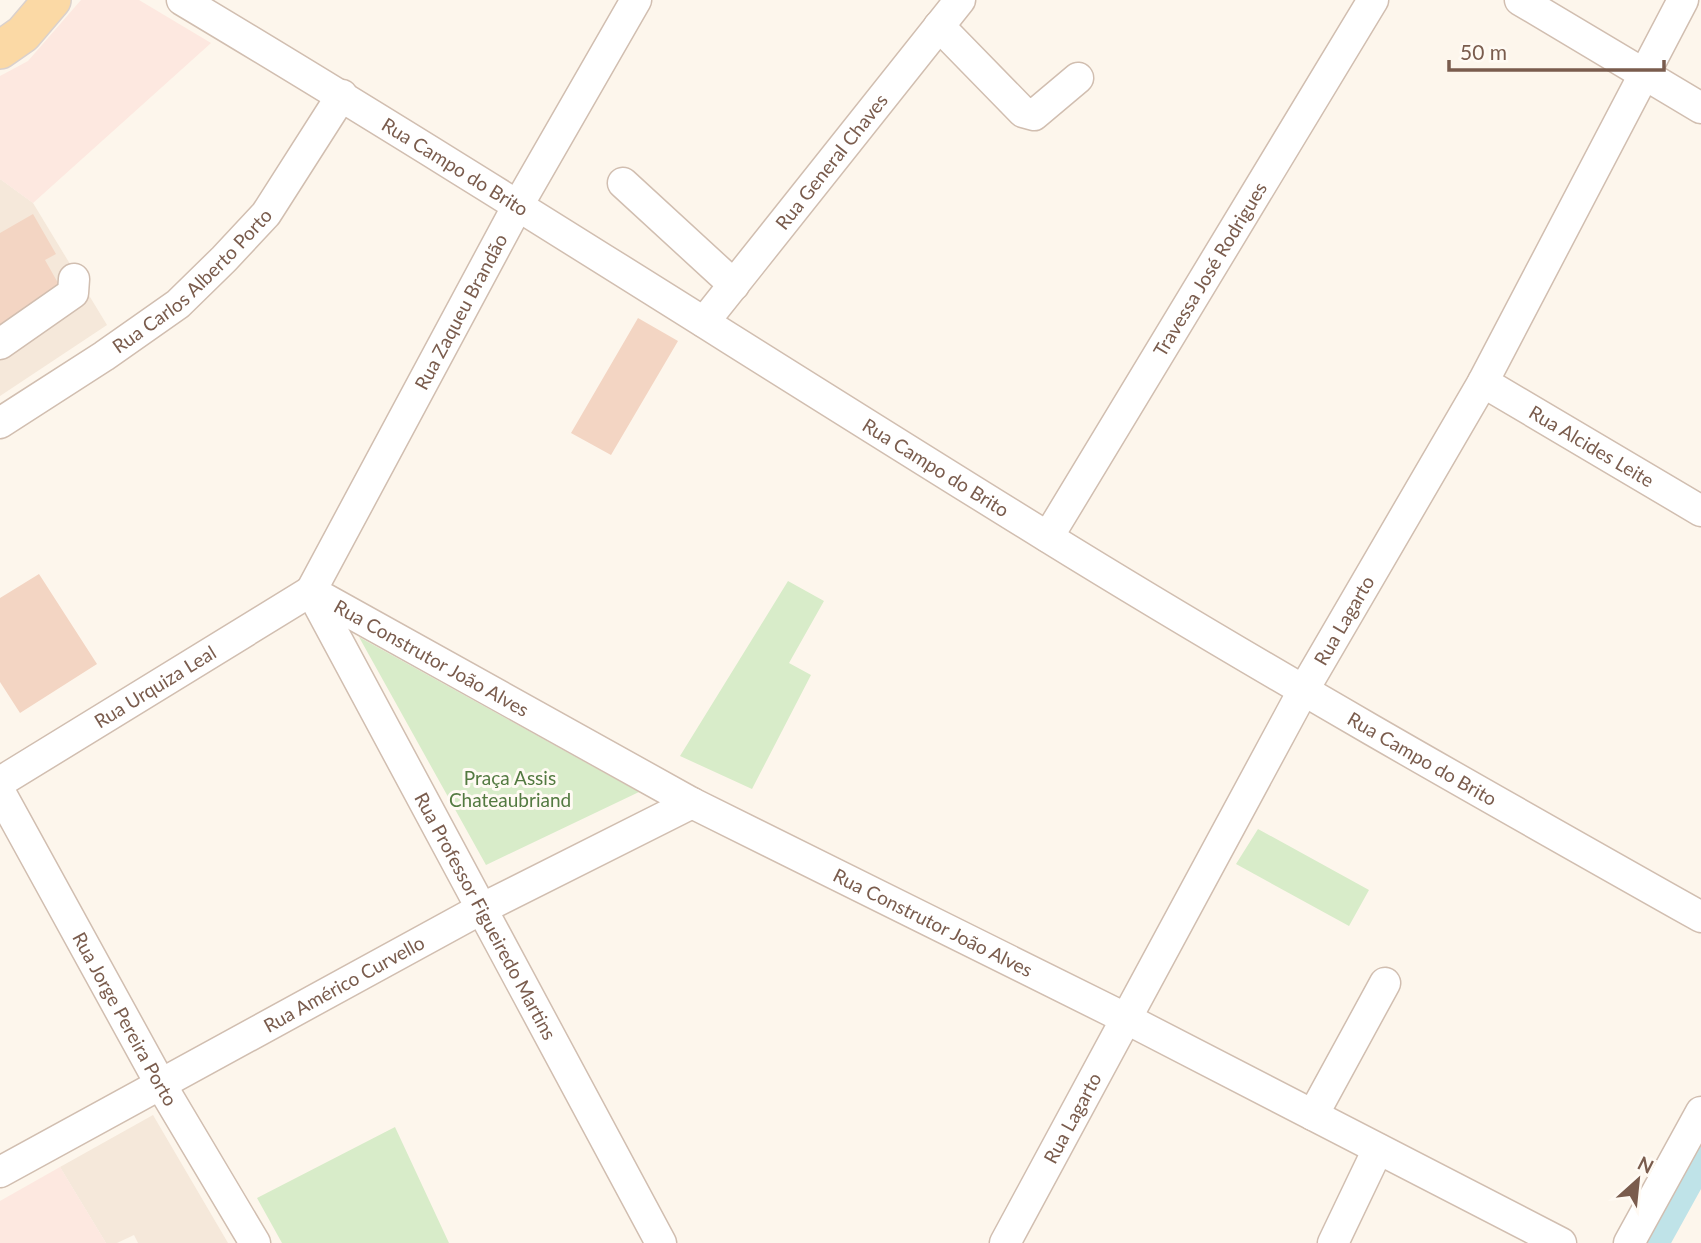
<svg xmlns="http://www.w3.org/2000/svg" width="1701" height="1243" font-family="Lato,sans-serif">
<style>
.residential{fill:#f5e8da}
.commercial{fill:#fde8e0}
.green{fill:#d8ecc9}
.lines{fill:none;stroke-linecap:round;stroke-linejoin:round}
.canal{stroke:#bfe3e8;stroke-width:30}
.building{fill:#f3d5c3}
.minor-casing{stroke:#d1beb0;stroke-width:33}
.major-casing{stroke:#dad1cd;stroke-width:40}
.minor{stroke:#fff;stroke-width:30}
.major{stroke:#fbd9a5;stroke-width:37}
.labels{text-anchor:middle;stroke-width:6;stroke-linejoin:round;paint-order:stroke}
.street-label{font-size:19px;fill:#7a5c4d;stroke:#fffaf3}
.park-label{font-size:19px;fill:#537a41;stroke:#fffaf3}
</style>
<rect width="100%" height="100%" fill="#fdf6ec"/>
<path class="residential" d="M0 179 33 203 107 325 0 396Z
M153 1115 228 1243H138L134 1235 117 1243H106L60 1167Z"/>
<path class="commercial" d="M81 0H139L211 43 33 203 0 179V76L28 61Z
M60 1167 106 1243H0V1201Z"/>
<path class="green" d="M788 581 824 601 789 663 811 675 752 789 680 756Z
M359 637 639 792 486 865Z
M1258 829 1369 890 1349 926 1236 864Z
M395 1127 449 1243H282L257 1198Z"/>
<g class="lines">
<path class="canal" d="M1654 1243 1701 1158"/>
</g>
<path class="building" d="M33 214 56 254 45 260 62 290 0 325V233Z
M638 318 678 341 611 455 571 433Z
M39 574 97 664 20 713 0 682V598Z"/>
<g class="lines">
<g class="minor-casing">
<g id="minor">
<path id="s1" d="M182 0C473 174 758 358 1046 536 1261 669 1481 793 1701 917"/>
<path d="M1520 0 1701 108"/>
<path d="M939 26 1023 112 1034 115 1078 78"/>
<path d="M623 183 734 285"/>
<path id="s2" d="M704 322 960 0"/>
<path d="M0 344 73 293 74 279"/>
<path id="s3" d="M1483 382 1701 511"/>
<path id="s4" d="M0 423 104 356 178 304 224 259 266 214 342 95"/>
<path id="s5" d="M1048 537 1373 0"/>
<path id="s6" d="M311 591 692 803 1125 1018 1561 1243"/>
<path id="s7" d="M311 591 661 1243"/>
<path id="s8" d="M311 591 517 207 636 0"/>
<path id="s9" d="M0 782 311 591"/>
<path id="s10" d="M0 792 161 1085 255 1243"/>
<path d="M1313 1115 1385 983"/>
<path id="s11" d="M0 1172 481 909 692 803"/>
<path id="s12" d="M1005 1243 1303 691 1483 382 1683 0"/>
<path d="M1333 1243 1378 1149"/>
<path d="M1629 1243 1701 1112"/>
</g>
</g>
<g class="major-casing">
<path id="major" d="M0 50 23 34 52 0"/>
</g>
<use href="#minor" class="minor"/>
<use href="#major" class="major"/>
</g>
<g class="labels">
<g class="street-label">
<text dy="7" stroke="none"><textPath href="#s2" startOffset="205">Rua General Chaves</textPath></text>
<text dy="7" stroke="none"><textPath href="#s1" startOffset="320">Rua Campo do Brito</textPath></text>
<text dy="7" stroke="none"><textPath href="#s5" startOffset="313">Travessa José Rodrigues</textPath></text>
<text dy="7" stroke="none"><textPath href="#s4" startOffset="240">Rua Carlos Alberto Porto</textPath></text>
<text dy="7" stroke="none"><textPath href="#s8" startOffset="317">Rua Zaqueu Brandão</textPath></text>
<text dy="7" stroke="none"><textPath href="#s3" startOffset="126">Rua Alcides Leite</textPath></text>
<text dy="7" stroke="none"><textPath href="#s1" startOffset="887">Rua Campo do Brito</textPath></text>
<text dy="7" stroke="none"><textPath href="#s12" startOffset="709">Rua Lagarto</textPath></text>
<text dy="7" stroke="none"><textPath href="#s6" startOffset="138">Rua Construtor João Alves</textPath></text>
<text dy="7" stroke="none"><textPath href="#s9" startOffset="182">Rua Urquiza Leal</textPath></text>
<text dy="7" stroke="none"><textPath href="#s1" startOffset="1454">Rua Campo do Brito</textPath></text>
<text dy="7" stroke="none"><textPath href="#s7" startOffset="369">Rua Professor Figueiredo Martins</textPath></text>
<text dy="7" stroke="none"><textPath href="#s6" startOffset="705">Rua Construtor João Alves</textPath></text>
<text dy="7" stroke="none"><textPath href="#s11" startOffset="392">Rua Américo Curvello</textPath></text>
<text dy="7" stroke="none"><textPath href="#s10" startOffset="259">Rua Jorge Pereira Porto</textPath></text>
<text dy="7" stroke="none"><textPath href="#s12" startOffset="142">Rua Lagarto</textPath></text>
</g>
<g class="park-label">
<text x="510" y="785">Praça Assis<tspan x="510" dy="22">Chateaubriand</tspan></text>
</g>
</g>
<g transform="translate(1638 1180) rotate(27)" stroke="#fffaf3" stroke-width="5" paint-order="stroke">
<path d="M0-5L12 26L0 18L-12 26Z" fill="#7a5c4d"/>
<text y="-10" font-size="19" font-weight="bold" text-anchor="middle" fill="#7a5c4d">N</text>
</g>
<path d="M1449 60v10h215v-10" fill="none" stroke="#7a5c4d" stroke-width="3.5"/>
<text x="1460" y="60" font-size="21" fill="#7a5c4d" stroke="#fffaf3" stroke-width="5" paint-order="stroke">50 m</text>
</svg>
